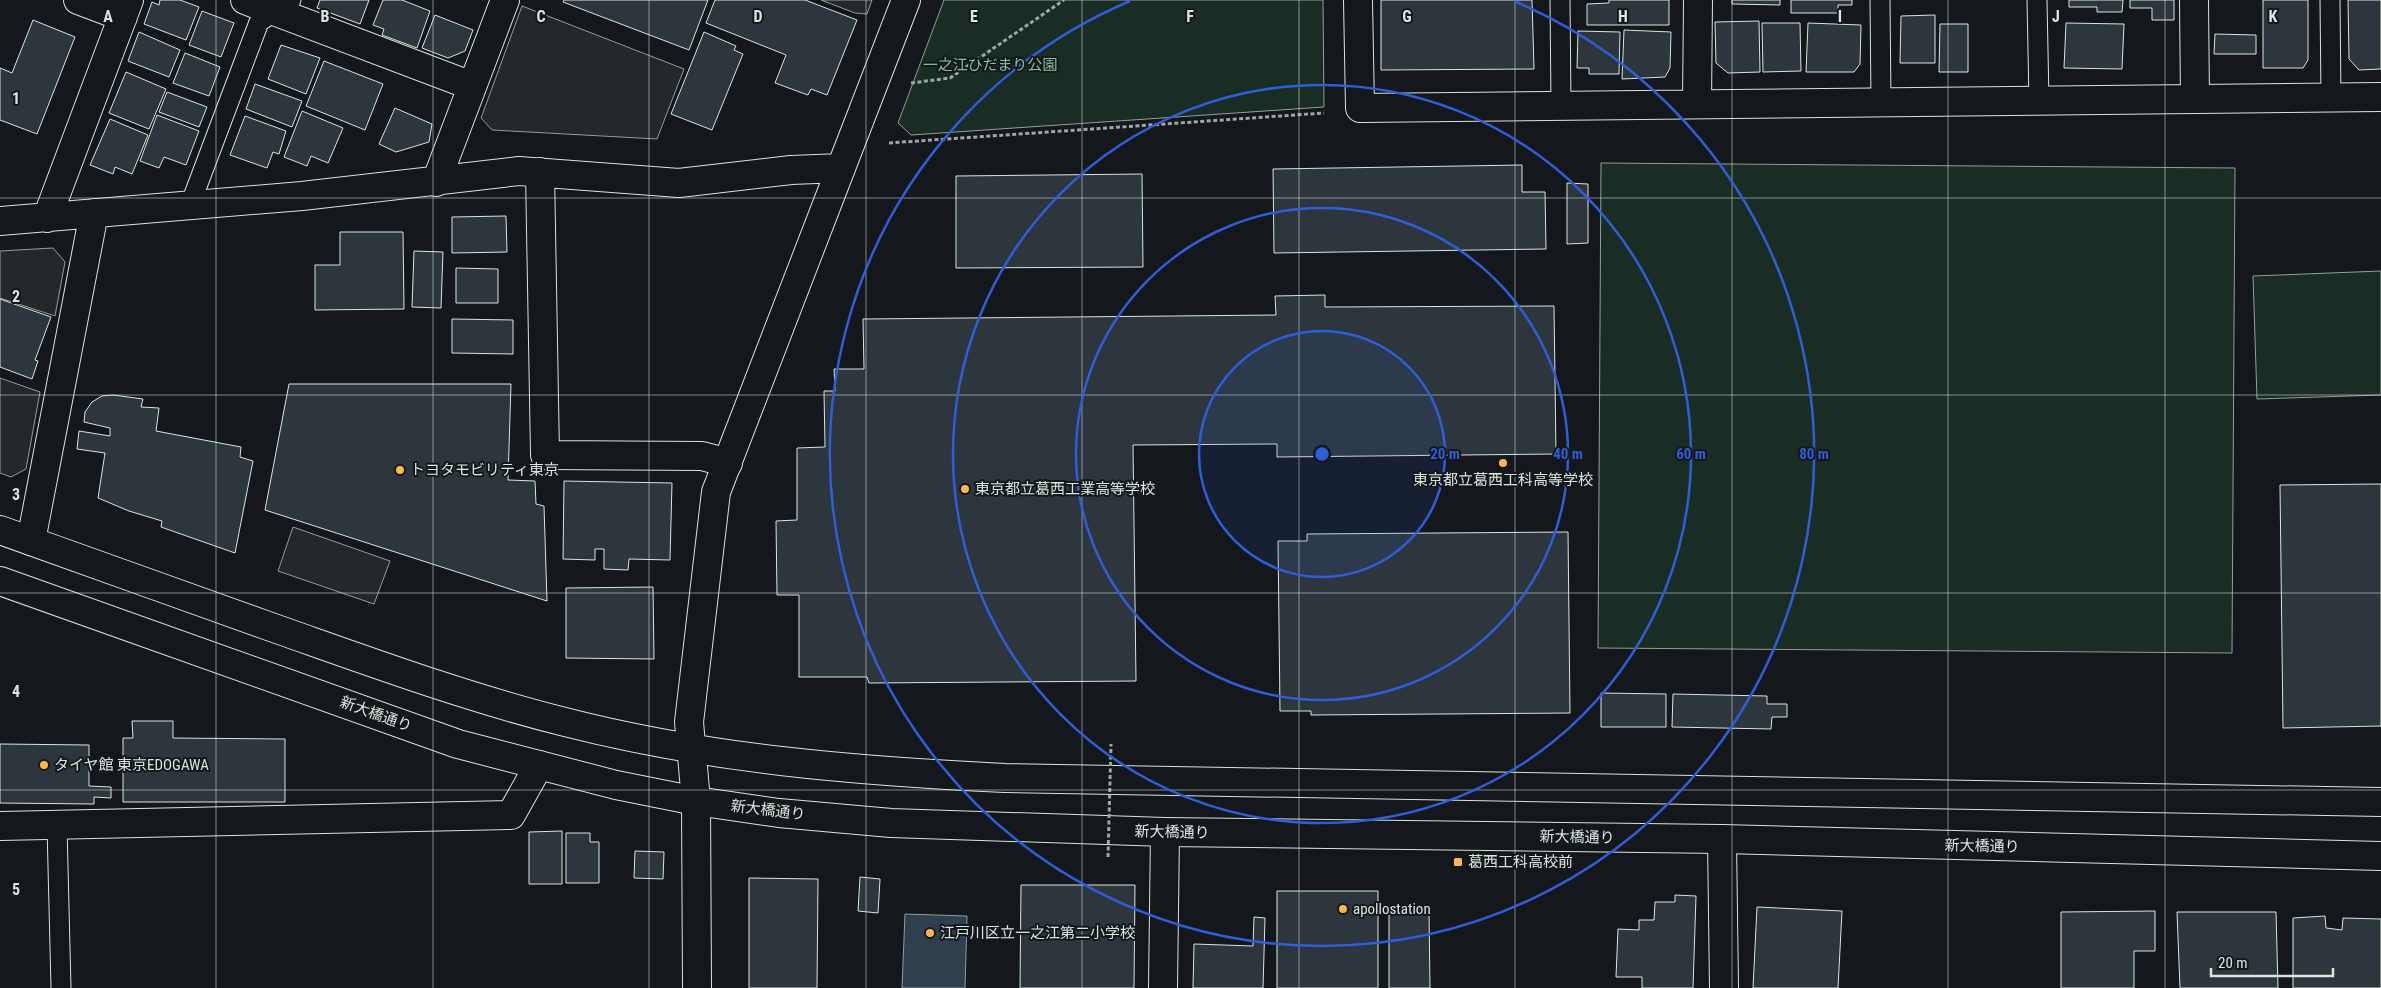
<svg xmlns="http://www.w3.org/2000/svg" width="2381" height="988" font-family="'Roboto Condensed','Noto Sans JP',sans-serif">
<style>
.green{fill:#1a2d24;stroke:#939e99}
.parking{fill:#24282b;stroke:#939e99}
.water{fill:#2f3f4d;stroke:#939e99}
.building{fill:#2c363c;stroke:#d8e6dc}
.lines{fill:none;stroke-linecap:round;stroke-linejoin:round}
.lane-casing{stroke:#d8e6dc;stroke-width:21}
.street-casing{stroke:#d8e6dc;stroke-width:30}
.secondary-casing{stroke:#d8e6dc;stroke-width:30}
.primary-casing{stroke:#d8e6dc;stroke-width:30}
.path{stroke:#9da8a2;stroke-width:3;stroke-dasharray:4 2.5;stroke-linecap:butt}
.lane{stroke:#14181c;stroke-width:19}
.street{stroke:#14181c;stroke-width:28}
.secondary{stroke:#14181c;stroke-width:28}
.primary{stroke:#14181c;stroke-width:28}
.path-bridge{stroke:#9da8a2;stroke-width:3;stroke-dasharray:4 2.5;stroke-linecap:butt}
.grid{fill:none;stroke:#d8e6dc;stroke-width:1;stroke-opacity:0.55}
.ring{fill:none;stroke:#305dd8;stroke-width:2.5}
.poi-dot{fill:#ffb74d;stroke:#14181c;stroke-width:2}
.labels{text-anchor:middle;stroke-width:4;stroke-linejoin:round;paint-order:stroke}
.park-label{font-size:15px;fill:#8ac095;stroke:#14181c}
.poi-label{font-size:15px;fill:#d8e6dc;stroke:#14181c;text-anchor:start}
.street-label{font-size:15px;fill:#d8e6dc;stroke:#14181c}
.grid-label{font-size:16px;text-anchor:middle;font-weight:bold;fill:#d8e6dc;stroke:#14181c;stroke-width:4;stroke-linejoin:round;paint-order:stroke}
.centre{fill:#305dd8;stroke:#14181c;stroke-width:2.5}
.ring-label{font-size:15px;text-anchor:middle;font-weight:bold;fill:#305dd8;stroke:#14181c;stroke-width:4;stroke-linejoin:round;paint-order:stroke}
</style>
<rect width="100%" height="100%" fill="#14181c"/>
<path class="green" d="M944 0H1323L1324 107 911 135 898 123Z
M1601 163 2235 168 2232 653 1598 648Z
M2381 271V395L2257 399 2253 276Z"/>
<path class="parking" d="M821 0H872L867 14 855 13Z
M522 6 684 69 657 139 492 130 481 118Z
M53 248 65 262 55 316 0 298V251Z
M0 378 40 392 26 469 11 477 0 473Z
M293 527 390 561 374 604 278 571Z"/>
<path class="water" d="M905 914 967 916 965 988H902Z"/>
<path class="building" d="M160 0H180L199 7 186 40 144 24 152 2 159 5Z
M320 0H369L360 24 317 8Z
M383 0H402L430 11 417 48 382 35 384 29 373 25Z
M564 0H708L689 50 563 2Z
M715 0H805L857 20 827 95 811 89 808 95 775 83 786 55 706 23Z
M1381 0H1532L1534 69 1381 70Z
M1609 0H1669V25H1587V4L1609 3Z
M1732 0H1780V5L1732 4Z
M1791 0H1852V5H1838V13H1791Z
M2069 0H2123L2122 12H2097V7H2069Z
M2130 0H2174V20H2152V8H2130Z
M2263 0H2308V60L2303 68H2263Z
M2348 0H2381V69L2359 70 2349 59Z
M202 11 234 23 221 57 189 45Z
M435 15 473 30 465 51 448 58 422 48Z
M1935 15V63H1900L1901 16Z
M33 20 75 37 37 134 0 120V68L12 73Z
M1759 21 1760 72 1728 73 1716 63 1715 22Z
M1762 23H1800L1801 71 1763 72Z
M1808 23 1861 25 1860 64 1854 72H1806Z
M2066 23 2124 24 2122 69 2064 68Z
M1940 24H1968V72H1939Z
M1624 30 1671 32 1670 68 1665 77 1622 79Z
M1578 31 1620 32 1619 74H1589V68H1577Z
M139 32 180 50 169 77 128 61Z
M704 32 736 46 734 50 743 54 712 130 671 114Z
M2215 34 2256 35V54H2214Z
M281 45 320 58 306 94 268 79Z
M185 53 220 67 209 96 173 83Z
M324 61 383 84 365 130 306 106Z
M126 72 166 89 149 129 109 113Z
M255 84 302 101 292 127 246 109Z
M167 92 207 107 199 127 159 112Z
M395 108 432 124 429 142 396 152 379 144Z
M302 111 343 128 328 163 311 156 307 166 284 157Z
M157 115 199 131 186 165 164 157 159 168 140 161Z
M245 116 286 131 279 154 273 152 267 168 230 155Z
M110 119 148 135 132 174 115 167 113 174 90 165Z
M1522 165V192H1545L1546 249 1274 253 1273 169Z
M1142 174 1143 267 956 268V176Z
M1567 183 1588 184V243L1567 244Z
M506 216 507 252 452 253V217Z
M340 232H403L404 309 315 310V265H340Z
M414 251 443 252 441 308 412 307Z
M456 268 498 269V303H456Z
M1325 295V307L1554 306 1556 454 1277 457V444L1133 445 1136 681 869 683 867 677H799V595H777L776 521 797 520V448L825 447 824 391H835L834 369H864L863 319 1276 315 1275 296Z
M0 299 51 317 35 360 38 361 32 379 0 367Z
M452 319 513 320V354L452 353Z
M289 384H511L508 480 535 481 536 504 544 506 547 601 265 510Z
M113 395 143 399 141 407 159 408 156 431 241 447 240 457 253 461 235 553 161 527 162 521 129 511 98 498 105 453 77 449 79 431 110 436V428L84 422 85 412 92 402 102 396Z
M564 481 672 483 670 560 629 559 628 570 604 569V549H595V560L563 559Z
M2381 484V726L2283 728 2280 485Z
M1568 532 1570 713 1311 715V711H1280L1278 541H1307V534Z
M653 587 654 659 566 658V588Z
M1601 693 1666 694V727H1601Z
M1673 694 1767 696V704H1787V717H1772L1771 729 1672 727Z
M132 721H173V738L285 739V802H123V738H133Z
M0 744 89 745V786L111 787V798L94 797V804L0 803Z
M562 831V884H529V832Z
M566 833H590V842H599V883H566Z
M635 851 664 852 663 879 634 878Z
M860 877 880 879 878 913 858 911Z
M749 878 818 879 817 988H749Z
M1021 885H1135L1134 988H1020Z
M1277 891H1378V988H1277Z
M1675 895 1696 896 1693 988H1642V977H1616L1618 929 1639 930V920H1654L1655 902H1675Z
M1757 907 1842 911 1838 988H1753Z
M1429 910 1430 988H1389V911Z
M2155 911V951H2134V988H2061V912Z
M2177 912H2276L2278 988H2180Z
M2325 916 2326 928 2342 930 2343 918 2381 919V988H2293V918Z
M1254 917 1265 918 1263 988H1193L1194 944 1253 946Z"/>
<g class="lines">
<g class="lane-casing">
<path id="lane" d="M1560 0 1561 105
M1880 0 1881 102
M2037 0 2039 101
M2330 0 2331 97
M190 205 259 22 291 0
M57 826 61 988"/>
</g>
<g class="street-casing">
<path id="street" d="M78 0 123 17
M245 0 472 86
M1358 0 1360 108 2381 97
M2194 0 2195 99
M1697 104 1698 0
M540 172 545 455 702 456 728 463
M436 182 505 0
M47 218 129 0
M0 221 302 196 519 171 679 183 791 170 841 168 906 0
M31 541 94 213
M696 801 697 988
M0 826 511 815 539 765
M1722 839 1724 988
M1163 988 1165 832"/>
</g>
<g class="secondary-casing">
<path id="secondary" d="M696 801 689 722 716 492 841 168"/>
</g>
<g class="primary-casing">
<path id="primary" d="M0 530C90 563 181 594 271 627 368 661 465 697 565 722 709 759 857 771 1005 778L2381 802
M0 581 458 744 616 785 696 801 779 813 891 823 1165 832 1722 839 2381 856"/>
</g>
<path class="path" d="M911 83 950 78 1064 0
M889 143 1324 113"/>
<use href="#lane" class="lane"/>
<use href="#street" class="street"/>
<use href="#secondary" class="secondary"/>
<use href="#primary" class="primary"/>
<path class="path-bridge" d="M1108 857 1111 744"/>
</g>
<path class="grid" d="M216 0V988M433 0V988M649 0V988M866 0V988M1082 0V988M1299 0V988M1515 0V988M1732 0V988M1948 0V988M2165 0V988M0 198H2381M0 395H2381M0 593H2381M0 790H2381"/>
<circle cx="1322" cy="454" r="123" fill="#305dd8" fill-opacity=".12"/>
<g class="ring">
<circle cx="1322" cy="454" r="123"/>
<circle cx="1322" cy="454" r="246"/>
<circle cx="1322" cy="454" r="369"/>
<path d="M1514 1A492 492 0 1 1 1130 1"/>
</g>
<g class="poi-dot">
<circle cx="1503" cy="463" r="5"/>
<circle cx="400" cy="470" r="5"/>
<circle cx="965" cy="489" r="5"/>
<circle cx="44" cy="765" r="5"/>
<rect x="1453" y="857" width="10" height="10" rx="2.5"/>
<circle cx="1343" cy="909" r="5"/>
<circle cx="930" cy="933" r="5"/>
</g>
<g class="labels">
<g class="park-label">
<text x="990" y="70">一之江ひだまり公園</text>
</g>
<g class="poi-label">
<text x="410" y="475">トヨタモビリティ東京</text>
<text x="1503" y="485" text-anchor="middle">東京都立葛西工科高等学校</text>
<text x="975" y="494">東京都立葛西工業高等学校</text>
<text x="54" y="770">タイヤ館 東京EDOGAWA</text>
<text x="1468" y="867">葛西工科高校前</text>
<text x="1353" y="914">apollostation</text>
<text x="940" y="938">江戸川区立一之江第二小学校</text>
</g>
<g class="street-label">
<text transform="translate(376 714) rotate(20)" y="5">新大橋通り</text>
<text transform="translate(768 810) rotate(7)" y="5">新大橋通り</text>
<text transform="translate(1172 832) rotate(1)" y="5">新大橋通り</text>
<text transform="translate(1577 837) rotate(1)" y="5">新大橋通り</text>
<text transform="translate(1982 846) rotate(1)" y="5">新大橋通り</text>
</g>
</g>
<g class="grid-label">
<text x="108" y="22">A</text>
<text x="325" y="22">B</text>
<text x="541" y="22">C</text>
<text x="758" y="22">D</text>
<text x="974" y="22">E</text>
<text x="1190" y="22">F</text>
<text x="1407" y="22">G</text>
<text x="1623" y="22">H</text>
<text x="1840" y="22">I</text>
<text x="2056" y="22">J</text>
<text x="2273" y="22">K</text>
<text x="16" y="104">1</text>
<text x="16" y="302">2</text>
<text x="16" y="500">3</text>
<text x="16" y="697">4</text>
<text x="16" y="895">5</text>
</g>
<circle cx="1322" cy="454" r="8" class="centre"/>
<g class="ring-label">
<text x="1445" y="459">20 m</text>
<text x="1568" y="459">40 m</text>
<text x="1691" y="459">60 m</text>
<text x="1814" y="459">80 m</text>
</g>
<path d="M2211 968v8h122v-8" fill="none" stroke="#d8e6dc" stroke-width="2.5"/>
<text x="2218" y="968" font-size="15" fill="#d8e6dc" stroke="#14181c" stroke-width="4" paint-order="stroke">20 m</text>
</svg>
